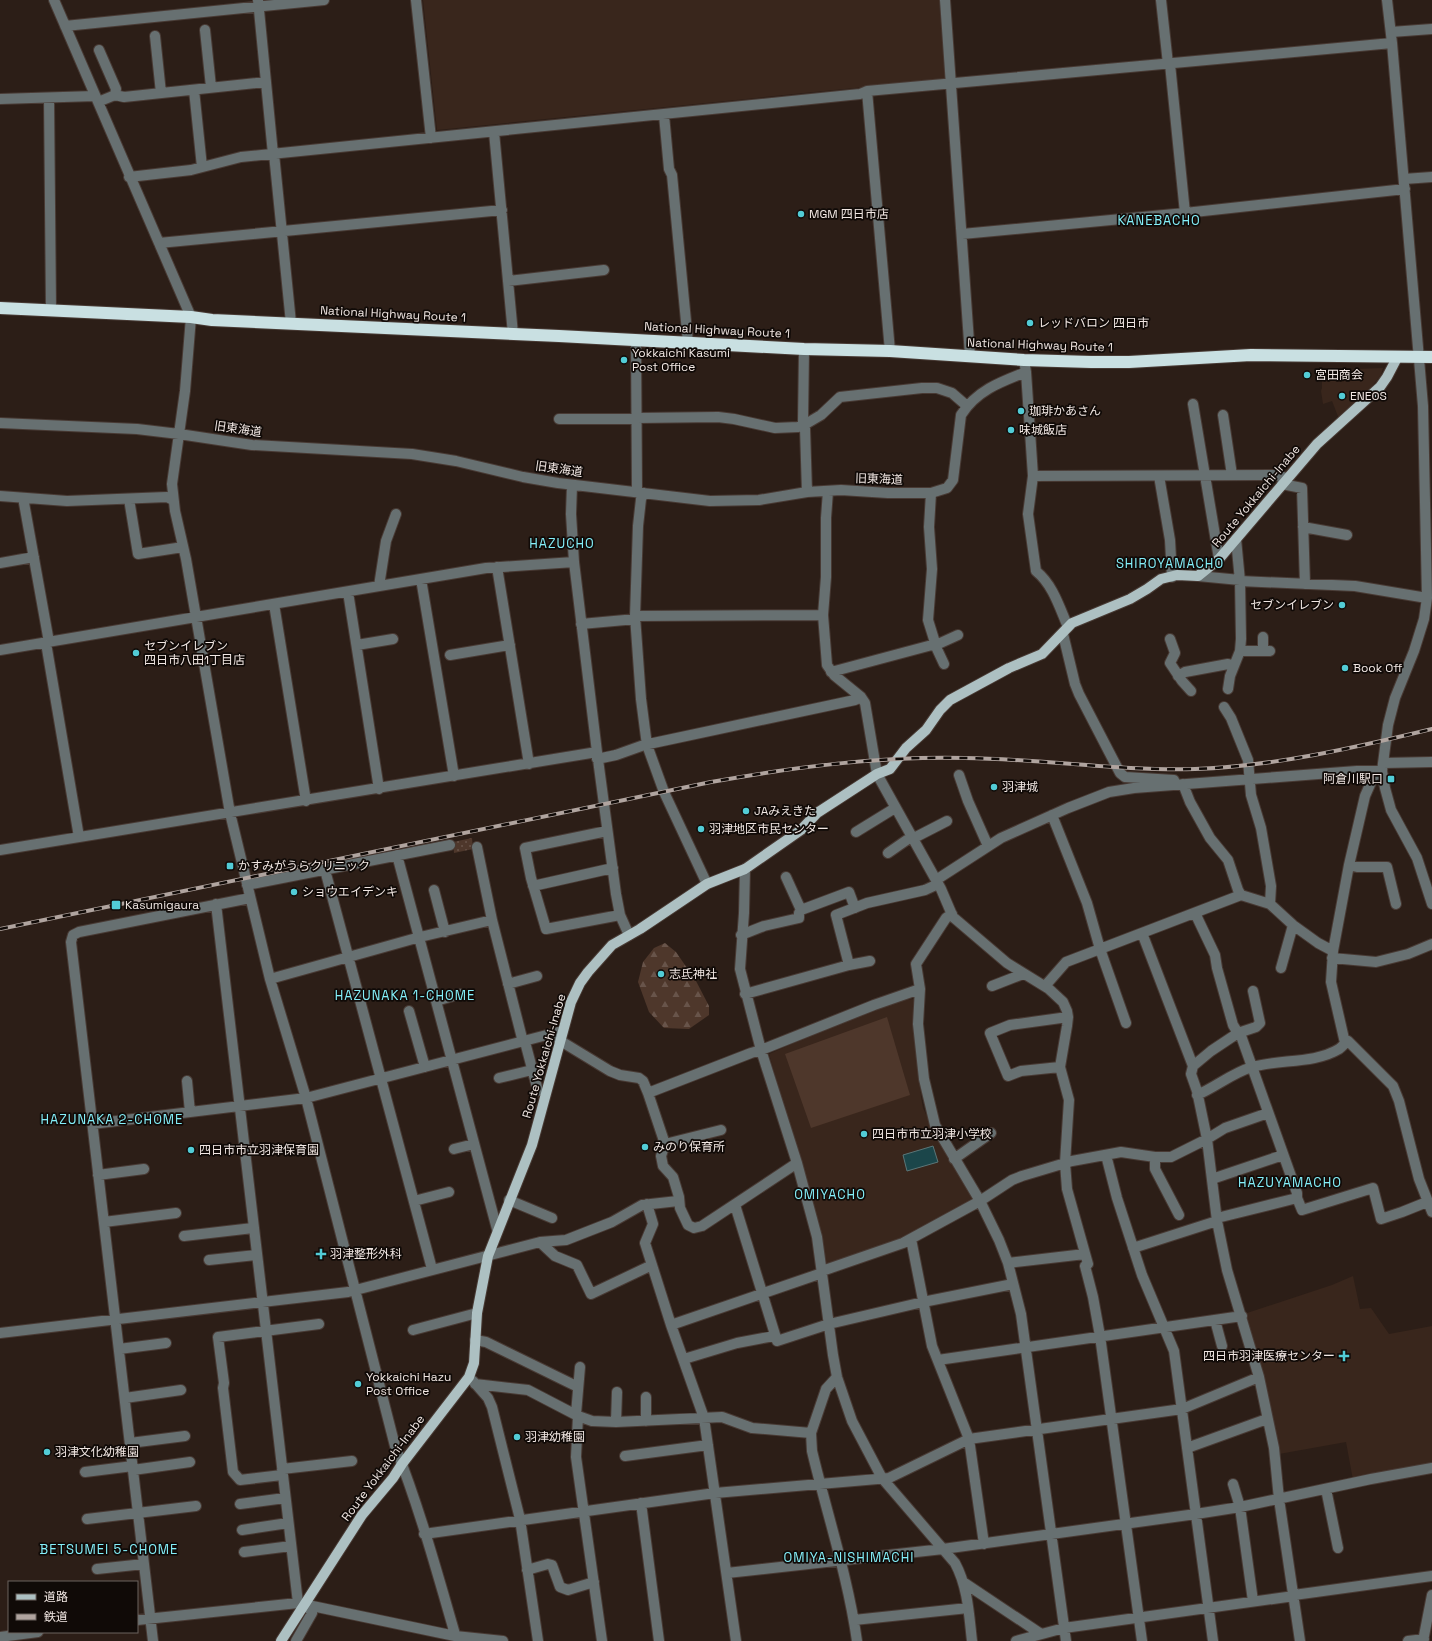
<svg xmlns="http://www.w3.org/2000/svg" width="1432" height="1641" font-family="'Space Grotesk','Noto Sans JP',sans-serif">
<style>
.built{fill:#39261c}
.forest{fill:url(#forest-firs)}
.park{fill:url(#park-dots)}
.garden{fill:#4e372b}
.water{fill:#1b464a;stroke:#5b7678}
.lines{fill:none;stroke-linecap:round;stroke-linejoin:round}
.minor-casing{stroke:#483a34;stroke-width:12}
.major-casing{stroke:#483a34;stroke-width:12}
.highway-casing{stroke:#483a34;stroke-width:14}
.minor{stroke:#677071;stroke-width:10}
.major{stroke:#adc0c2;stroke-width:10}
.highway{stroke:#c9e0e2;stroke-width:12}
.rail-casing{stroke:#b0a49f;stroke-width:4}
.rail{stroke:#100a07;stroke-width:2.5;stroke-dasharray:8;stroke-linecap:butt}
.poi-dot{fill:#52ccd6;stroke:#100a07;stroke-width:1.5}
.labels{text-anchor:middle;stroke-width:3.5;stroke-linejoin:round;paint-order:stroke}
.poi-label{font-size:12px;fill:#f1e7e3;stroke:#100a07;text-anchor:start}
.street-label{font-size:12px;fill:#f1e7e3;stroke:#100a07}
.neighbourhood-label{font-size:13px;letter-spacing:1px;fill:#85f0fa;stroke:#100a07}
</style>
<defs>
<pattern id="forest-firs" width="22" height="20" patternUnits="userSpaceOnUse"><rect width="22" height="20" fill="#4e372b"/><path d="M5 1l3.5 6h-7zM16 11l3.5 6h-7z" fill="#68544a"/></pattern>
<pattern id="park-dots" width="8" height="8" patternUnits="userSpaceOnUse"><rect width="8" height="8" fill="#4e372b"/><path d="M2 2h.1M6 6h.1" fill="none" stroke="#68544a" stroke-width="1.8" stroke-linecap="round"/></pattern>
</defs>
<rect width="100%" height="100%" fill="#2c1e17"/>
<path class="built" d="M423 0H939L945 79 437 130Z
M1383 368 1381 375 1373 385 1339 419 1332 401 1323 404 1321 391 1322 388V369L1334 372 1356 369Z
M915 999 914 1014 921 1097 923 1108 942 1147 974 1199 898 1241 826 1264 817 1222 769 1054 853 1017 901 1000Z
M1353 1276 1360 1309 1371 1308 1389 1334 1432 1326V1466L1353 1480 1346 1442 1279 1454 1244 1314 1332 1285Z"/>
<path class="forest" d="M665 943 676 952 696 981 709 1006V1015L689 1029 664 1028 649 1012 638 982 643 962 654 948Z"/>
<path class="park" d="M472 838 473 849 454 853 453 842Z"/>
<path class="garden" d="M887 1017 910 1095 811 1128 785 1054Z"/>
<path class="water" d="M933 1146 938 1162 907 1171 903 1155Z"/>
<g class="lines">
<g class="minor-casing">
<path id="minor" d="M54 0 191 317 185 391 172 484 175 511 186 559 230 813 270 979 306 1098 395 1446C420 1509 438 1576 457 1641
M258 0 273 154
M416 0 431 138
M945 0 970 356
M1161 0 1168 64
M1387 0 1392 43 1423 406 1427 598 1424 619 1414 651 1395 698 1388 725 1382 771 1385 788 1391 810 1417 858 1432 904
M65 26 324 0
M205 30 211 87
M1391 32 1432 29
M155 36 161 93
M99 50 116 89 115 95
M1170 64 1185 213
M194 90 202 167
M867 91 890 351
M49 98 51 311
M0 99 95 96
M98 102 115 95 124 97 266 82
M664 115 669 169 672 175 688 342
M494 132 513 334
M274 154 291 323
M129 177 191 170 241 157 860 94 867 91 1392 43
M1404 179 1432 177
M962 234 1185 213 1405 189
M159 243 502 210
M508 281 604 270
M636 340 637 492
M804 349 803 423 805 428 807 492
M1026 372 1033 476 1028 514 1036 571C1053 585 1059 606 1068 627
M1193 404 1219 559
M1223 415 1232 475
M636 418 718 417 734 419 775 428 798 427 804 425 821 415 840 397 922 388H937L952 393 967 406
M559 419H636
M0 423 137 429 179 434 252 445 412 454 456 461 523 477 558 483 710 501 759 500 807 492 841 490 888 493H931L947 488 953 480 961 415C976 391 1000 382 1026 372L1024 360
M1033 476 1275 475 1287 478
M1159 476 1170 540 1172 577
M1282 484 1302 488 1305 584
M572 485 571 514 574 562 597 752 616 894 620 915 629 935
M828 491 826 518V577L823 615 827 665 834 675 861 697 865 703 877 774 941 889 953 917 1007 963 1049 989 1063 1002 1067 1011 1068 1017 1067 1026 1060 1067 1069 1100 1065 1163 1067 1189 1088 1264 1085 1266 1093 1297 1100 1336 1142 1641
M644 493 641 499 638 526 635 616 641 699 645 730 647 745 664 792 707 884
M931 493 929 527 932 569 928 620 937 649 944 664
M0 496 67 501 167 497 173 500
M129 499 138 554 183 547
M24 503 49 642
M1303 527 1347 535
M0 563 34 557
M497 567 529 764
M1198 576 1240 580
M421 579 454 776
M1240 581 1355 586 1427 598
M379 586 386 541 396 514
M348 592 379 789
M274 604 306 801
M635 616 823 615
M581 624 636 619
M1063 634 1075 684 1079 694 1120 773 1125 777 1174 780
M1170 639 1175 653 1170 663 1182 681 1191 691
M46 643 79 837
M357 645 393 639
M0 650 486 568 574 562
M1240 651H1270
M1263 651V637
M450 655 510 645
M831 672 932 645H936L958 635
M1178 676 1185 672 1228 664 1234 666
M1228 689 1230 676 1240 651 1241 639 1240 581 1236 539
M1224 707 1231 718 1248 760 1251 795 1261 828 1271 886 1270 904
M597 759 616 755 644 745 855 700 861 697
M1383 763 1432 762
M959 775 968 801 988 846
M1183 784 1190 802 1210 838 1228 860 1238 890 1241 895 1270 904 1293 925 1318 943 1333 951
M1052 815 1087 903 1100 949 1241 895
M607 831 525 848 531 878 546 929 620 915
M856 832 895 808
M912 839 947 821
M0 850 597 752
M888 853 911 837
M397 855 497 1229
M1349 865 1357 867H1387L1396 904
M745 869 744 913 740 969 761 1050 797 1163 817 1237 833 1355 837 1377 852 1421 882 1478 955 1563C968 1587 969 1615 972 1641
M325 870 432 1269
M786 877 801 910 849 892 855 908
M936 880 1001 838 1068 808 1109 792 1134 788 1357 771H1382
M247 885 450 845
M533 886 613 868
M434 890 445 932
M216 904 298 1603
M1195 913 1215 955 1217 968 1233 1025 1238 1033 1256 1027 1260 1023 1253 991
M952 914 946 918 916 964 920 989 918 1024 924 1079 935 1125 980 1201 999 1240 1008 1263 1021 1314 1066 1641
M492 920 523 1042
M1142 933 1193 1066 1191 1074 1197 1091 1207 1139 1217 1221 1227 1270 1259 1377 1274 1448 1279 1499 1300 1641
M741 935 764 926 799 918V913L801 910
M1332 958 1376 962 1408 954 1432 944
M849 965 836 915 867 903 925 890 938 884
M1281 968 1293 925
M270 979 420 937 492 920 477 847
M508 984 537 976
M992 986 1023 974
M1045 986 1066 962 1100 949 1126 1023
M745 994 849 965 870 961
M436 1001 460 994
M409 1011 425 1067
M1240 1033 1297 1193V1198
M559 1040 610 1071 620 1075 639 1078 643 1081 648 1093 665 1144 661 1156 663 1166 673 1177 679 1197 680 1208 688 1225 694 1228 702 1226 797 1163
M525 1042 538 1091
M1345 1043 1331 982 1333 951 1349 865 1365 796 1376 771
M1193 1066 1211 1051 1238 1033
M1060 1067 1021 1071 1008 1076 990 1033 1010 1025 1068 1017
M499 1078 532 1070
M187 1081 190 1112
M648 1093 751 1053 761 1050 874 1005 920 989
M1197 1095C1216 1087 1232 1073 1252 1067 1280 1059 1314 1064 1339 1049 1342 1047 1345 1043 1348 1041L1393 1086 1399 1101 1419 1179 1432 1212
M92 1124 306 1098 562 1031
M665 1144 721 1130
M454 1149 474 1144
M1106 1155 1117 1198 1142 1275 1174 1351 1213 1641
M1155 1157V1169L1179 1215
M954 1159 991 1133
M98 1175 144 1169
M1212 1179 1283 1155
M509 1200 552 1218
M414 1201 449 1192
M647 1204 653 1224 645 1243 671 1325 704 1418 736 1641
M735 1205 777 1341 829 1324 923 1302 1013 1284
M1217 1218 1297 1198 1302 1210 1373 1188 1381 1219 1402 1212 1427 1202
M104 1222 176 1213
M184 1236 253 1228
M911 1239 932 1346 969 1439 984 1544
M540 1242 555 1256 577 1265 591 1294 652 1265
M1133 1248 1217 1221
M209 1260 256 1255
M1008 1263 1085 1254
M822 1271 903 1243 980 1201 1012 1180 1022 1176 1072 1161 1121 1152 1155 1157H1171L1207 1139 1225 1128 1268 1113
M1215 1320 1222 1346
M671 1325 822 1273
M413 1330 477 1313
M0 1333 348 1292 540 1242 566 1240 612 1222 642 1205 678 1201
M475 1340 486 1342 578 1387
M119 1349 166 1343
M684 1359 737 1343 774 1336
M938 1360 1242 1316
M837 1377 826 1389 811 1433 812 1451C827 1514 848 1577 857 1641
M473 1381 488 1398 492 1407 520 1519 538 1641
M475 1384 528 1390 578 1416 592 1421 616 1422 722 1417 752 1428 811 1433
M646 1397V1421
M125 1398 181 1390
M576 1414 580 1367
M578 1416 576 1457 602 1641
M616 1422 617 1392
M130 1443 185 1436
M1187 1448 1267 1419
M625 1456 708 1445
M282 1469 352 1461
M133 1470 190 1462
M85 1472 133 1466
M282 1475 240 1480 233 1472 223 1388 224 1383 218 1337 319 1324
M1233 1484 1240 1507 1253 1601
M1326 1489 1338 1548
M641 1503 659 1641
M240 1504 285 1498
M87 1519 196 1506
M242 1530 288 1523
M424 1534 715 1493 889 1478 969 1439 1182 1409 1259 1377
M244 1552 291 1546
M97 1569 144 1564
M527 1570 548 1564 552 1565 560 1587 568 1590 594 1582
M727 1573 943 1549 1196 1514 1240 1507 1371 1479 1432 1468
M963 1582 1041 1634
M1294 1595 1432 1576
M137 1620 298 1603 455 1636 503 1641
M854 1620 968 1608
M0 1637 38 1632
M153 1641 71 942 73 935 79 932 250 898
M296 1641 312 1613 306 1604
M1016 1641 1064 1628 1294 1596
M1408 1641 1424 1639
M1423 1641 1432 1595"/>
</g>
<g class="major-casing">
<path id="major" d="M281 1641 362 1515 393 1478 402 1464 469 1377 474 1363 477 1313 488 1256 532 1145 571 1002 580 983 588 972 612 945 640 929 707 884 745 869 801 830 817 813 877 774 890 769 906 748 926 730 940 710 950 700 1009 668 1042 654 1072 623 1130 599 1147 589 1161 579 1177 575 1198 576 1219 559 1317 444 1380 387 1387 377 1398 356"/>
</g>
<g class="highway-casing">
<path id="highway" d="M0 308 191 317 212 320 559 336 804 349 890 351 1024 360 1091 362H1129L1251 355 1432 357"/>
</g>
<use href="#minor" class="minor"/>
<use href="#major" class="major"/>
<use href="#highway" class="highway"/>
<g class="rail-casing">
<path id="rail" d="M0 929 711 782C795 767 879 756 965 758 1042 759 1118 771 1195 769 1275 766 1354 748 1432 729"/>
</g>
<use href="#rail" class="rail"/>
</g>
<g class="poi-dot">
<circle cx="801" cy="214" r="4"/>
<circle cx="1030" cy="323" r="4"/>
<circle cx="624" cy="360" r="4"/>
<circle cx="1307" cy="375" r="4"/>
<circle cx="1342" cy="396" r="4"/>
<circle cx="1021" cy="411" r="4"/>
<circle cx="1011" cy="430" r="4"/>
<circle cx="1342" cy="605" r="4"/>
<circle cx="136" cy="653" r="4"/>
<circle cx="1345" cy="668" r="4"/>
<rect x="1387" y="775" width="8" height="8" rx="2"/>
<circle cx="994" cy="787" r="4"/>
<circle cx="746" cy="811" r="4"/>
<circle cx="701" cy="829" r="4"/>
<rect x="226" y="862" width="8" height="8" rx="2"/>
<circle cx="294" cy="892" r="4"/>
<rect x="111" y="900" width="10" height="10" rx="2"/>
<circle cx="661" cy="974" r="4"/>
<circle cx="864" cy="1134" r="4"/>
<circle cx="645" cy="1147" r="4"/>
<circle cx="191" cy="1150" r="4"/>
<path d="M319 1248h4v4h4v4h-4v4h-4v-4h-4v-4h4z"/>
<path d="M1342 1350h4v4h4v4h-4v4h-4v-4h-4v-4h4z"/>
<circle cx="358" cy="1384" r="4"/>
<circle cx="517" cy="1437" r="4"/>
<circle cx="47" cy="1452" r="4"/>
</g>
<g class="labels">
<g class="poi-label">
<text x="809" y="218">MGM 四日市店</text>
<text x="1038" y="327">レッドバロン 四日市</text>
<text x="632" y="357">Yokkaichi Kasumi<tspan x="632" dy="14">Post Office</tspan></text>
<text x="1315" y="379">宮田商会</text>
<text x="1350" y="400">ENEOS</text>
<text x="1029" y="415">珈琲かあさん</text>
<text x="1019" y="434">味城飯店</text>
<text x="1334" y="609" text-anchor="end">セブンイレブン</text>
<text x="144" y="650">セブンイレブン<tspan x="144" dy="14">四日市八田1丁目店</tspan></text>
<text x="1353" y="672">Book Off</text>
<text x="1383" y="783" text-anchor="end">阿倉川駅口</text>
<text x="1002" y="791">羽津城</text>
<text x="754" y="815">JAみえきた</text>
<text x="709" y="833">羽津地区市民センター</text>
<text x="238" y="870">かすみがうらクリニック</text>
<text x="302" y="896">ショウエイデンキ</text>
<text x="125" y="909">Kasumigaura</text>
<text x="669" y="978">志氐神社</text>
<text x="872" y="1138">四日市市立羽津小学校</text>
<text x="653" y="1151">みのり保育所</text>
<text x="199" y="1154">四日市市立羽津保育園</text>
<text x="330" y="1258">羽津整形外科</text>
<text x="1335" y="1360" text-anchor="end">四日市羽津医療センター</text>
<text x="366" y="1381">Yokkaichi Hazu<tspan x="366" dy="14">Post Office</tspan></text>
<text x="525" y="1441">羽津幼稚園</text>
<text x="55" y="1456">羽津文化幼稚園</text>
</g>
<g class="street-label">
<text transform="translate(393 314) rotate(3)" y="4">National Highway Route 1</text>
<text transform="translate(717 330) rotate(3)" y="4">National Highway Route 1</text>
<text transform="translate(1040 345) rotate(2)" y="4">National Highway Route 1</text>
<text transform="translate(238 429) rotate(8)" y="4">旧東海道</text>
<text transform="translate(559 469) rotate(8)" y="4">旧東海道</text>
<text transform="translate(879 479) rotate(2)" y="4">旧東海道</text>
<text transform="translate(1256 496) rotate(-50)" y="4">Route Yokkaichi-Inabe</text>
<text transform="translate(544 1056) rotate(-74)" y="4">Route Yokkaichi-Inabe</text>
<text transform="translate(383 1468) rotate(-53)" y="4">Route Yokkaichi-Inabe</text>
</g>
<g class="neighbourhood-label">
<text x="1159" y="225">KANEBACHO</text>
<text x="562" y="548">HAZUCHO</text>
<text x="1170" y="568">SHIROYAMACHO</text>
<text x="405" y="1000">HAZUNAKA 1-CHOME</text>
<text x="112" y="1124">HAZUNAKA 2-CHOME</text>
<text x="1290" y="1187">HAZUYAMACHO</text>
<text x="830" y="1199">OMIYACHO</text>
<text x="109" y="1554">BETSUMEI 5-CHOME</text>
<text x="849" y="1562">OMIYA-NISHIMACHI</text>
</g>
</g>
<rect x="8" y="1581" width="130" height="52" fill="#100a07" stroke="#6a625f"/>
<rect x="16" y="1594" width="20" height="6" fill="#adc0c2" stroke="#6a625f"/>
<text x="44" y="1601" font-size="12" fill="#f1e7e3">道路</text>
<rect x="16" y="1614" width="20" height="6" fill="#b0a49f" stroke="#6a625f"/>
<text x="44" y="1621" font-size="12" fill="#f1e7e3">鉄道</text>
</svg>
